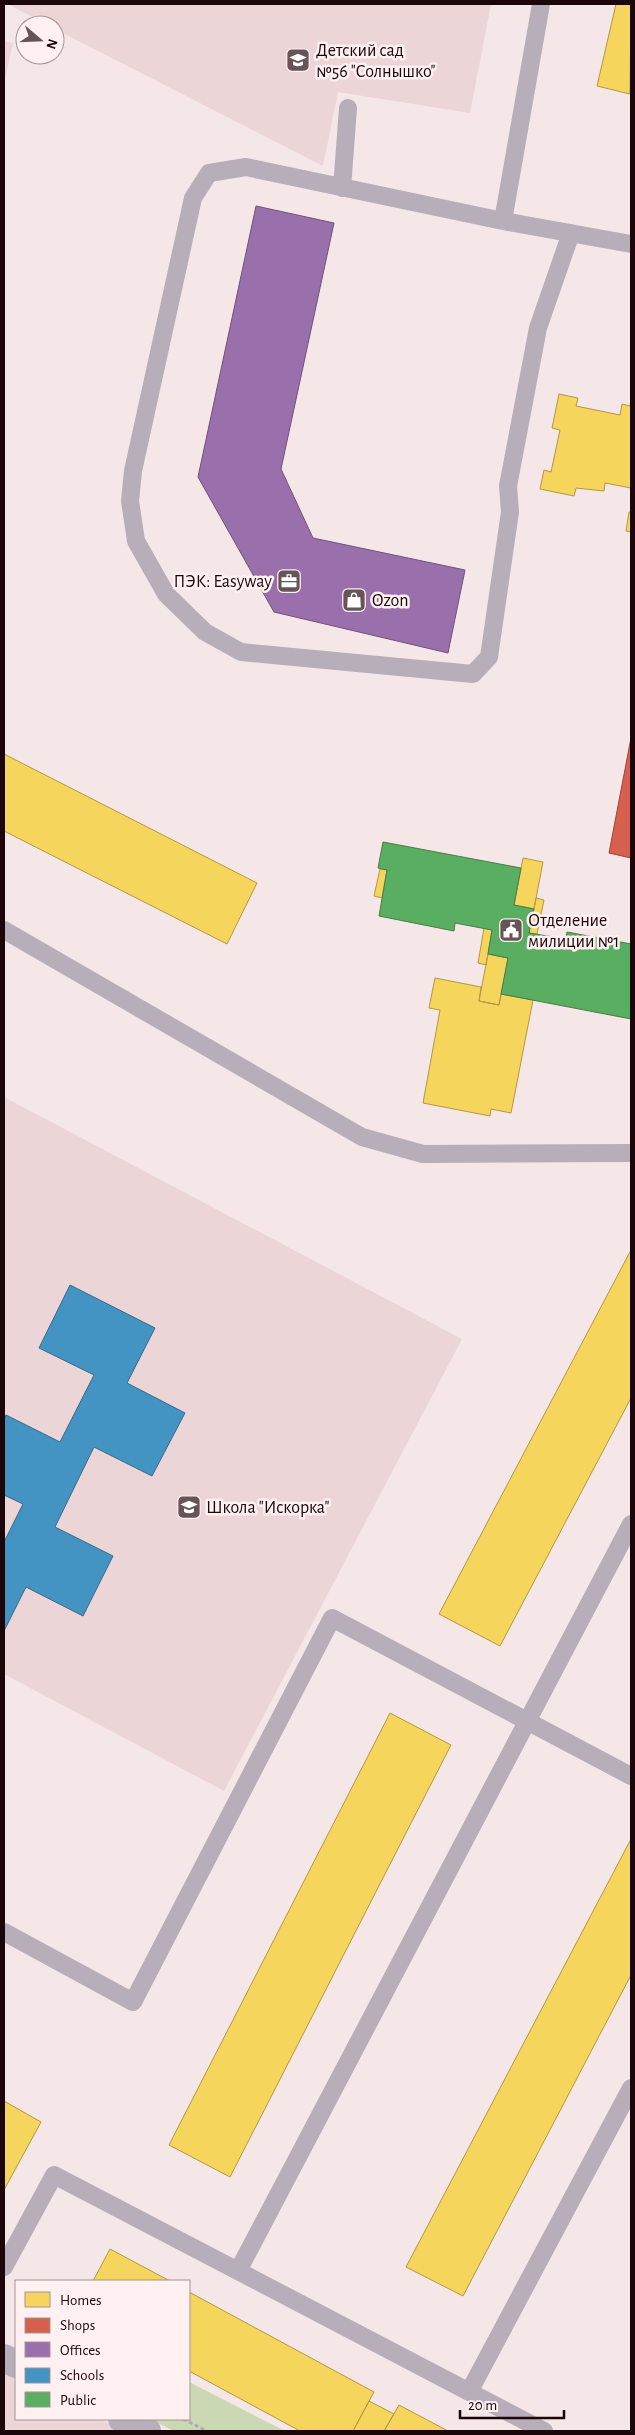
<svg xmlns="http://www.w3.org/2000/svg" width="635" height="2435" font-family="'Alegreya Sans',sans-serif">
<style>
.built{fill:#ecd5d7}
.green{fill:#cbd8b4}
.homes{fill:#f6d55c;stroke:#b49743}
.shops{fill:#d6604d;stroke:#9e4539}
.offices{fill:#9970ab;stroke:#73507a}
.schools{fill:#4393c3;stroke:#37698b}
.public{fill:#5aae61;stroke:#477c47}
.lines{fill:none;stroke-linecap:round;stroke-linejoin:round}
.path{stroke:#b4aab1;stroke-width:3;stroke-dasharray:4 2.5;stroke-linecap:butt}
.lane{stroke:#b7aeba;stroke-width:18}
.street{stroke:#b7aeba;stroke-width:28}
.labels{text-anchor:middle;stroke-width:5;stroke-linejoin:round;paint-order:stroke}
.poi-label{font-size:18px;fill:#1b0609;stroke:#fff1f2;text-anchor:start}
</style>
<rect width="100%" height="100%" fill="#f5e6e7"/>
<path class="built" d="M12 4H491L470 113 338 92 323 166 55 29V25H48L11 6Z
M4 41 13 43 4 84Z
M4 1097 462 1339 224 1791 4 1674Z
M4 2368 16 2375V2419H100L124 2431H4Z"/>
<path class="green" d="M189 2382 285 2431H174L149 2419H189Z"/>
<path class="homes" d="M616 4H631L630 94 597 86Z
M559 394 578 398 576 406 620 415 622 404 630 406 631 398V488L605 483 604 491 576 488 574 496 540 489 544 470 551 472 560 430 552 428Z
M629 512H631V532L626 531Z
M4 754 257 883 227 944 4 831Z
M523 858 543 862 534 909 514 905Z
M380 869 387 870 382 898 374 896Z
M536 898 544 900 537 934 529 933Z
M484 928 492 930 486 965 478 963Z
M488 954 508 958 499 1005 479 1001Z
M435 978 481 987 479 1001 499 1005 501 994 533 1000 511 1113 491 1109 490 1116 423 1103 440 1010 429 1008Z
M631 1250V1398L500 1646 439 1614Z
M390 1713 451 1745 230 2177 169 2145Z
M631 1839V1975L463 2296 406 2267Z
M4 2101 41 2122 4 2190Z
M110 2249 170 2281H93Z
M189 2292 374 2392 353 2431H300L189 2371Z
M369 2401 394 2414 384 2431H353Z
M399 2405 448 2431H384Z"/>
<path class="shops" d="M631 738V858L609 853Z"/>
<path class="offices" d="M256 206 334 223 281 469 313 538 465 570 448 653 274 612 198 477Z"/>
<path class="schools" d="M70 1285 155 1328 127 1383 185 1413 152 1476 94 1447 55 1527 113 1556 83 1616 26 1587 4 1631V1542L23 1504 4 1495V1420L6 1415 60 1442 94 1375 39 1348Z"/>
<path class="public" d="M383 842 521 868 514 905 534 909 529 933 566 939 567 932 631 944V1019L501 994 508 958 488 954 492 930 455 923 454 931 379 916 387 870 378 868Z"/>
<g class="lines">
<path class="path" d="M183 2419 207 2431"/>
<path class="lane" d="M342 188 348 108
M503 221 541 4
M571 233 538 328 508 486 510 512 489 657 473 674 241 652 205 632 166 594 136 541 130 501 133 471 193 198 209 173 246 167 503 221 631 244
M4 930 362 1137 423 1154 631 1153
M4 1932 133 2002 332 1618 631 1776
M4 2267 54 2175 238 2271 631 1524
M238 2271 544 2431
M469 2392 631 2088"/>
<path class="street" d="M4 2358 16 2364
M122 2419 147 2431"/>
</g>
<defs>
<g id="school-square" transform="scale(1.25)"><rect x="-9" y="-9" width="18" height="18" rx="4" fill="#675457" stroke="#fff1f2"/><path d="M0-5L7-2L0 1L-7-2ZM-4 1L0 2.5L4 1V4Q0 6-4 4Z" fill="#fff"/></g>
<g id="office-square" transform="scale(1.25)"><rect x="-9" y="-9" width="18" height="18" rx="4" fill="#675457" stroke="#fff1f2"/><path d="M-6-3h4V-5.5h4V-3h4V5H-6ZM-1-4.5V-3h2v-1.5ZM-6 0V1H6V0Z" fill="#fff"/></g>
<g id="shop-square" transform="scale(1.25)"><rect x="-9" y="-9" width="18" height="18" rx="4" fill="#675457" stroke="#fff1f2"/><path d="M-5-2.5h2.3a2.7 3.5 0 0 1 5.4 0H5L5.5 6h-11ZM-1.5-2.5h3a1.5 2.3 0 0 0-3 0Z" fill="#fff"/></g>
<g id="civic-square" transform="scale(1.25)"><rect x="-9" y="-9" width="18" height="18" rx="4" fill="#675457" stroke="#fff1f2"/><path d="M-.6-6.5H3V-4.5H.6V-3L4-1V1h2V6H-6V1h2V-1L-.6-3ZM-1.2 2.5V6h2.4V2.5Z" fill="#fff"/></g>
</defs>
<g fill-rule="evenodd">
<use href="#school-square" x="298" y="60"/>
<use href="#office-square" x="289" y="581"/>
<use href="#shop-square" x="354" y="600"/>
<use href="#civic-square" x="511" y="930"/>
<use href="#school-square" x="189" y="1507"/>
</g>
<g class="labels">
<g class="poi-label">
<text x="316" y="56">Детский сад<tspan x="316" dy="21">№56 "Солнышко"</tspan></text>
<text x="272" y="587" text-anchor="end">ПЭК: Easyway</text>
<text x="372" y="606">Ozon</text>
<text x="528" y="926">Отделение<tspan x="528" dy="21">милиции №1</tspan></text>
<text x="206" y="1513">Школа "Искорка"</text>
</g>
</g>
<rect width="635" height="2435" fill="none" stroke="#1b0609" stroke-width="10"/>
<rect x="15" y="2280" width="175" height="140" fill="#fff1f2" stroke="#a49395"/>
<rect x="25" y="2292" width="25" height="15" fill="#f6d55c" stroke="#a49395"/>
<text x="60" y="2305" font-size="15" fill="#1b0609">Homes</text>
<rect x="25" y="2318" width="25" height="15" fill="#d6604d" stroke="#a49395"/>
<text x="60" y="2330" font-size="15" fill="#1b0609">Shops</text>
<rect x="25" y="2342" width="25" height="15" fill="#9970ab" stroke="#a49395"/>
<text x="60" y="2355" font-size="15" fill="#1b0609">Offices</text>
<rect x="25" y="2368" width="25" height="15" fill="#4393c3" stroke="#a49395"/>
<text x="60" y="2380" font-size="15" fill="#1b0609">Schools</text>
<rect x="25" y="2392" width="25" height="15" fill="#5aae61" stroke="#a49395"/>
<text x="60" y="2405" font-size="15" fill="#1b0609">Public</text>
<g transform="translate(40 40) rotate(109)"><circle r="24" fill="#fff1f2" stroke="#a49395"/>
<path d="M0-4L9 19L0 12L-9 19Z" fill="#675457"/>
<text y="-8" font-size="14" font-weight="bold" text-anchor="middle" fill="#1b0609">N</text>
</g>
<path d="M460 2410v8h104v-8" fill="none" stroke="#1b0609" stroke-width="2.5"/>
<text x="468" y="2410" font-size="15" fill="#1b0609" stroke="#fff1f2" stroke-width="4" paint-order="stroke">20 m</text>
</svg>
